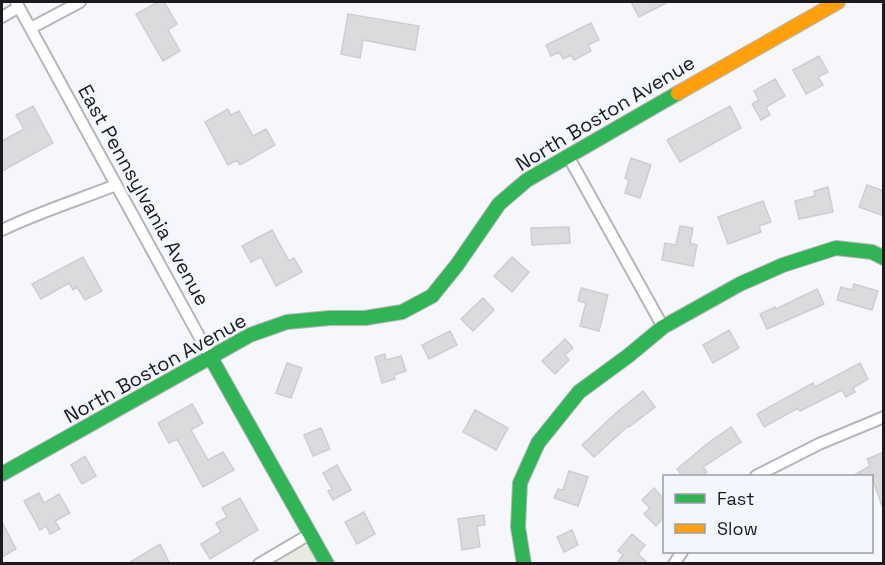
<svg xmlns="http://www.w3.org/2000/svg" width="885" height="565" font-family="'Space Grotesk',sans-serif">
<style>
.green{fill:#e7eade}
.building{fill:#dbdadc;stroke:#cecdcf;stroke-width:1.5}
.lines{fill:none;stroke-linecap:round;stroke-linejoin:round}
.street-casing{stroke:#b5b6b9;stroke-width:14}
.fast-casing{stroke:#b5b6b9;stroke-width:16}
.slow-casing{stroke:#b5b6b9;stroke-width:16}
.street{stroke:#fefeff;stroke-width:10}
.fast{stroke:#30b455;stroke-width:14}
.slow{stroke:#ff9f0a;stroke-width:14}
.labels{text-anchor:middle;stroke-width:5;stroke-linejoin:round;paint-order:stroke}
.street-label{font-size:20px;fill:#1a1b1e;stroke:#f4f6fe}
</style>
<rect width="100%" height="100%" fill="#f6f7fc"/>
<path class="green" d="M302 546 313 547 321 564H271Z"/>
<path class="building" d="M158 2H164L177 24 168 30 180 51 163 61 136 14Z
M631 2H668L639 17Z
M348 14 419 26 415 50 363 40 360 58 341 54Z
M591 23 599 40 588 45 591 51 574 60 571 55 563 59 559 52 551 56 546 45Z
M819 56 828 72 818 77 823 85 806 94 793 70Z
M775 79 785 96 766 107 770 115 761 120 752 104 759 100 754 91Z
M33 106 53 143 2 171V141L24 129 16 115Z
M730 106 741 128 680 162 667 140Z
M228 109 231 115 239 111 253 136 266 129 275 145 240 165 237 160 228 165 205 122Z
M631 158 651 165 640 198 625 193 629 180 625 178Z
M867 185 884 191V216L859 207Z
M828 187 833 212 799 219 795 201 815 196 814 191Z
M763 201 771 222 759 226 761 232 728 244 718 217Z
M680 226 693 228 690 243 697 245 693 266 662 260 665 243 676 245Z
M569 227 570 243 532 245 531 228Z
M272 230 289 261 294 258 302 272 276 286 261 257 251 262 242 246Z
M83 257 102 291 85 300 77 287 73 290 69 283 41 299 32 284Z
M512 257 529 272 512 292 494 276Z
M854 284 878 291 872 310 837 300 841 287 852 290Z
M581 288 608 295 599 331 580 326 586 303 578 301Z
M817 289 824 304 767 329 760 314 775 307 776 309Z
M483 298 494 310 473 331 461 319Z
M729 330 739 348 713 363 703 345Z
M450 331 457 345 429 359 422 345Z
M565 339 573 348 565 355 569 360 555 374 542 361Z
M385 354 386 360 401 356 406 371 394 375 395 379 382 383 375 357Z
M287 363 302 368 291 398 276 393Z
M860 363 868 379 853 388 855 392 846 397 842 390 800 411 798 408 764 427 757 414 813 383 815 387Z
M643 391 655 407 629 427 628 426 594 457 582 445 617 412Z
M192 404 203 423 191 430 208 460 223 452 234 470 203 487 177 439 169 443 158 423Z
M475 410 508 428 496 450 463 432Z
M731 427 741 442 703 467 707 472 702 477H683L677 469 708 443Z
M321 428 330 449 313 456 304 435Z
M884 452V505L882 506 872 477H851L870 466 867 459Z
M85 456 96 476 82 484 71 465Z
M337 465 351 490 333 500 328 491 332 489 323 473Z
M569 471 588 477 578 506 554 498 558 489 563 490Z
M654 488 664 499V517L656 526 644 514 650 508 642 500Z
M39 493 44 503 59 494 70 513 55 521 60 529 50 534 46 526 40 530 24 501Z
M240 498 258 530 210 559 201 544 221 532 216 523 227 517 222 508Z
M364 512 375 534 357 544 345 522Z
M484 515 485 525 477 526 480 547 462 550 458 519Z
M2 522 16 549 2 557Z
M572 530 578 545 564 552 557 537Z
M632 534 645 545 638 554 649 564H616L623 555 618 551Z
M160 544 170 564H127Z"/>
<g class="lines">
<g class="street-casing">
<path id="street" d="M16 2 211 358
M2 17 19 7
M31 28 80 2
M568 156 663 327
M2 230C39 212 78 200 116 185
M756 476 819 444 884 417
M259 564 310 534
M674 564 682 552"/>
</g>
<g class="fast-casing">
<path id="fast" d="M211 358 327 564
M2 474 250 335 287 322 330 318H365L402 312 432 296 457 265 499 204 527 180 678 93
M524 564 518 527 520 483 538 443 579 392 628 356 663 327 740 284 783 265 836 248 872 252 884 258"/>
</g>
<g class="slow-casing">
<path id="slow" d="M678 93 838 2"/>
</g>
<use href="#street" class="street"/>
<use href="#fast" class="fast"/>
<use href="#slow" class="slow"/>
</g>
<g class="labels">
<g class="street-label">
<text transform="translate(605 113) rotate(-31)" y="7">North Boston Avenue</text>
<text transform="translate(144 195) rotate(61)" y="7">East Pennsylvania Avenue</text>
<text transform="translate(155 368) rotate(-29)" y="7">North Boston Avenue</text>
</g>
</g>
<rect width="885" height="565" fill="none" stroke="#1a1b1e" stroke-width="6"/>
<rect x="663" y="475" width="210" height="78" fill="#f4f6fe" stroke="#9d9ea4" stroke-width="1.5"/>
<rect x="675" y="494" width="30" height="9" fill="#30b455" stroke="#9d9ea4" stroke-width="1.5"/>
<text x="717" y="505" font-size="18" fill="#1a1b1e">Fast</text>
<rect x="675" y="524" width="30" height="9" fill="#ff9f0a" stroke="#9d9ea4" stroke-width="1.5"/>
<text x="717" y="535" font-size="18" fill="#1a1b1e">Slow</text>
</svg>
